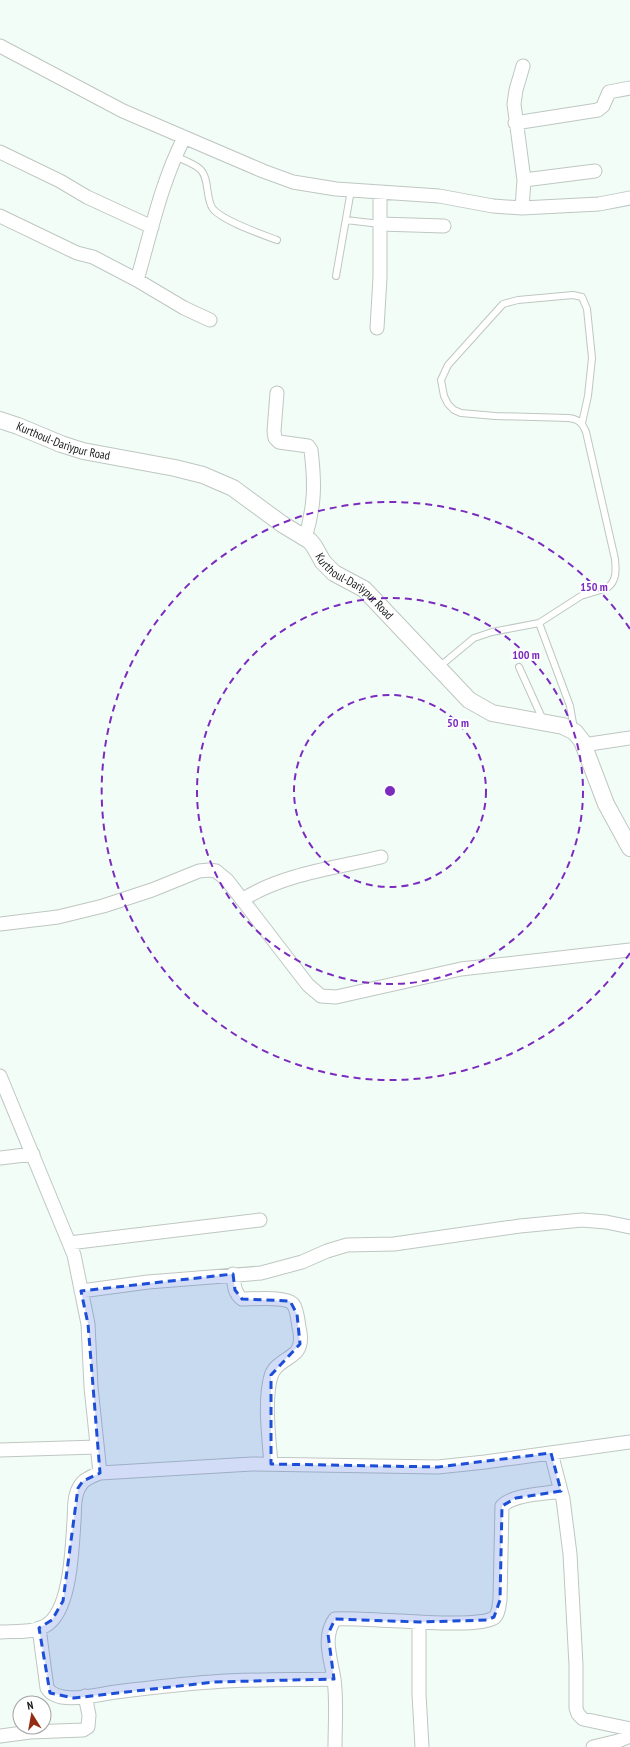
<svg xmlns="http://www.w3.org/2000/svg" width="630" height="1747" font-family="'PT Sans Narrow',sans-serif">
<style>
.lines{fill:none;stroke-linecap:round;stroke-linejoin:round}
.service-casing{stroke:#bec7c1;stroke-width:8}
.minor-casing{stroke:#bec7c1;stroke-width:15}
.tertiary-casing{stroke:#bec7c1;stroke-width:18}
.service{stroke:#fff;stroke-width:6}
.minor{stroke:#fff;stroke-width:13}
.tertiary{stroke:#fff;stroke-width:16}
.marked{fill:#1d4ed8;fill-opacity:0.2;stroke:#1d4ed8;stroke-width:3;stroke-dasharray:8 5;stroke-linejoin:round}
.ring{fill:none;stroke:#7b2cbf;stroke-width:2;stroke-dasharray:7 5}
.labels{text-anchor:middle;stroke-width:4;stroke-linejoin:round;paint-order:stroke}
.street-label{font-size:12px;fill:#171a18;stroke:#fff}
.centre{fill:#7b2cbf;stroke:#fff;stroke-width:2}
.ring-label{font-size:12px;text-anchor:middle;font-weight:bold;fill:#7b2cbf;stroke:#fff;stroke-width:4;stroke-linejoin:round;paint-order:stroke}
</style>
<rect width="100%" height="100%" fill="#f3fdf7"/>
<g class="lines">
<g class="service-casing">
<path id="service" d="M175 156C183 160 193 163 200 169 210 179 205 198 213 209 223 221 261 234 277 240
M346 220 380 224
M336 276 351 190
M539 623 570 706 574 729
M439 667 474 638 492 632 539 623 581 596 607 588C617 581 616 570 615 559L586 432C582 422 578 419 568 418L495 416 461 413 454 410 448 404 444 396 441 380 448 365 503 304 518 300 573 295 582 297 587 309 592 358 588 396 582 423
M519 667 543 720"/>
</g>
<g class="minor-casing">
<path id="minor" d="M0 46 123 111 263 171 293 182 336 189 439 196 493 206 522 208 599 204 630 198
M515 123 598 110 603 106 609 92 630 88
M0 152 60 181 87 197 152 227
M524 180 595 171
M522 208 524 180 514 104 516 90 523 66
M0 216 77 253 93 257 137 280 184 308 210 320
M380 224 444 226
M137 280C151 232 161 183 184 138
M377 328 380 277V192
M277 393 274 431 275 438 279 442 308 446 311 450C315 483 315 506 305 538
M583 745 630 738
M242 900C282 874 335 868 381 857
M0 924 58 917 103 906 152 890 199 871 209 870 216 871 227 880 308 985 321 996 336 997 461 969 630 950
M0 1076 74 1255 88 1324 91 1387 100 1473
M0 1158 33 1154
M69 1243 260 1220
M233 1274C234 1284 234 1293 242 1299 253 1299 286 1296 293 1304 297 1309 298 1320 299 1327 301 1335 302 1344 297 1351 289 1360 275 1363 271 1376 264 1400 269 1439 271 1464
M81 1291 148 1282 261 1273 302 1262 327 1251 347 1245 394 1244 520 1226 582 1220 606 1222 630 1227
M0 1450 97 1447
M551 1453 563 1499 570 1554 576 1665V1708L578 1714 583 1719 630 1729
M419 1622V1694L422 1747
M39 1628 47 1688C58 1706 98 1694 116 1692 148 1688 180 1684 212 1682 253 1679 293 1680 334 1679
M0 1632C15 1631 32 1633 45 1626 71 1612 72 1548 74 1521 75 1508 73 1494 82 1483 86 1478 95 1475 100 1473L252 1464 438 1467 485 1462 630 1442
M0 1736 30 1732 83 1730 88 1727 89 1715 85 1696
M335 1747C335 1725 337 1700 334 1679 331 1659 322 1637 335 1619 362 1616 479 1631 495 1617 499 1613 499 1605 500 1600L502 1506C514 1494 544 1494 561 1491
M593 1747 618 1741 630 1736"/>
</g>
<g class="tertiary-casing">
<g id="tertiary">
<path id="s1" d="M0 420 18 426 61 444 83 451 175 468 203 475 233 488 282 524 310 541 314 546 323 562 334 573 364 589 469 700 492 713 563 726 575 732 582 741 606 804 630 848"/>
</g>
</g>
<use href="#service" class="service"/>
<use href="#minor" class="minor"/>
<use href="#tertiary" class="tertiary"/>
</g>
<path class="marked" d="M233 1274 235 1290 242 1299 290 1301 297 1314 300 1344 271 1375V1464L438 1467 551 1453 561 1491 516 1498 502 1506 500 1600 494 1617 487 1620 419 1622 335 1619 328 1634 334 1679 214 1682 74 1698 50 1693 39 1628 52 1620 63 1601 78 1488 83 1481 100 1473 88 1324 81 1291Z"/>
<g class="ring">
<circle cx="390" cy="791" r="96"/>
<circle cx="390" cy="791" r="193"/>
<path d="M630 953A289 289 0 1 1 630 629"/>
</g>
<g class="labels">
<g class="street-label">
<text dy="4" stroke="none"><textPath href="#s1" startOffset="67">Kurthoul-Dariypur Road</textPath></text>
<text dy="4" stroke="none"><textPath href="#s1" startOffset="402">Kurthoul-Dariypur Road</textPath></text>
</g>
</g>
<circle cx="390" cy="791" r="6" class="centre"/>
<g class="ring-label">
<text x="594" y="591">150 m</text>
<text x="526" y="659">100 m</text>
<text x="458" y="727">50 m</text>
</g>
<g transform="translate(32 1715) rotate(349)"><circle r="19" fill="#ffffff" stroke="#a2a3a3"/>
<path d="M0-3L7 15L0 10L-7 15Z" fill="#952d13"/>
<text y="-6" font-size="11" font-weight="bold" text-anchor="middle" fill="#171a18">N</text>
</g>
</svg>
